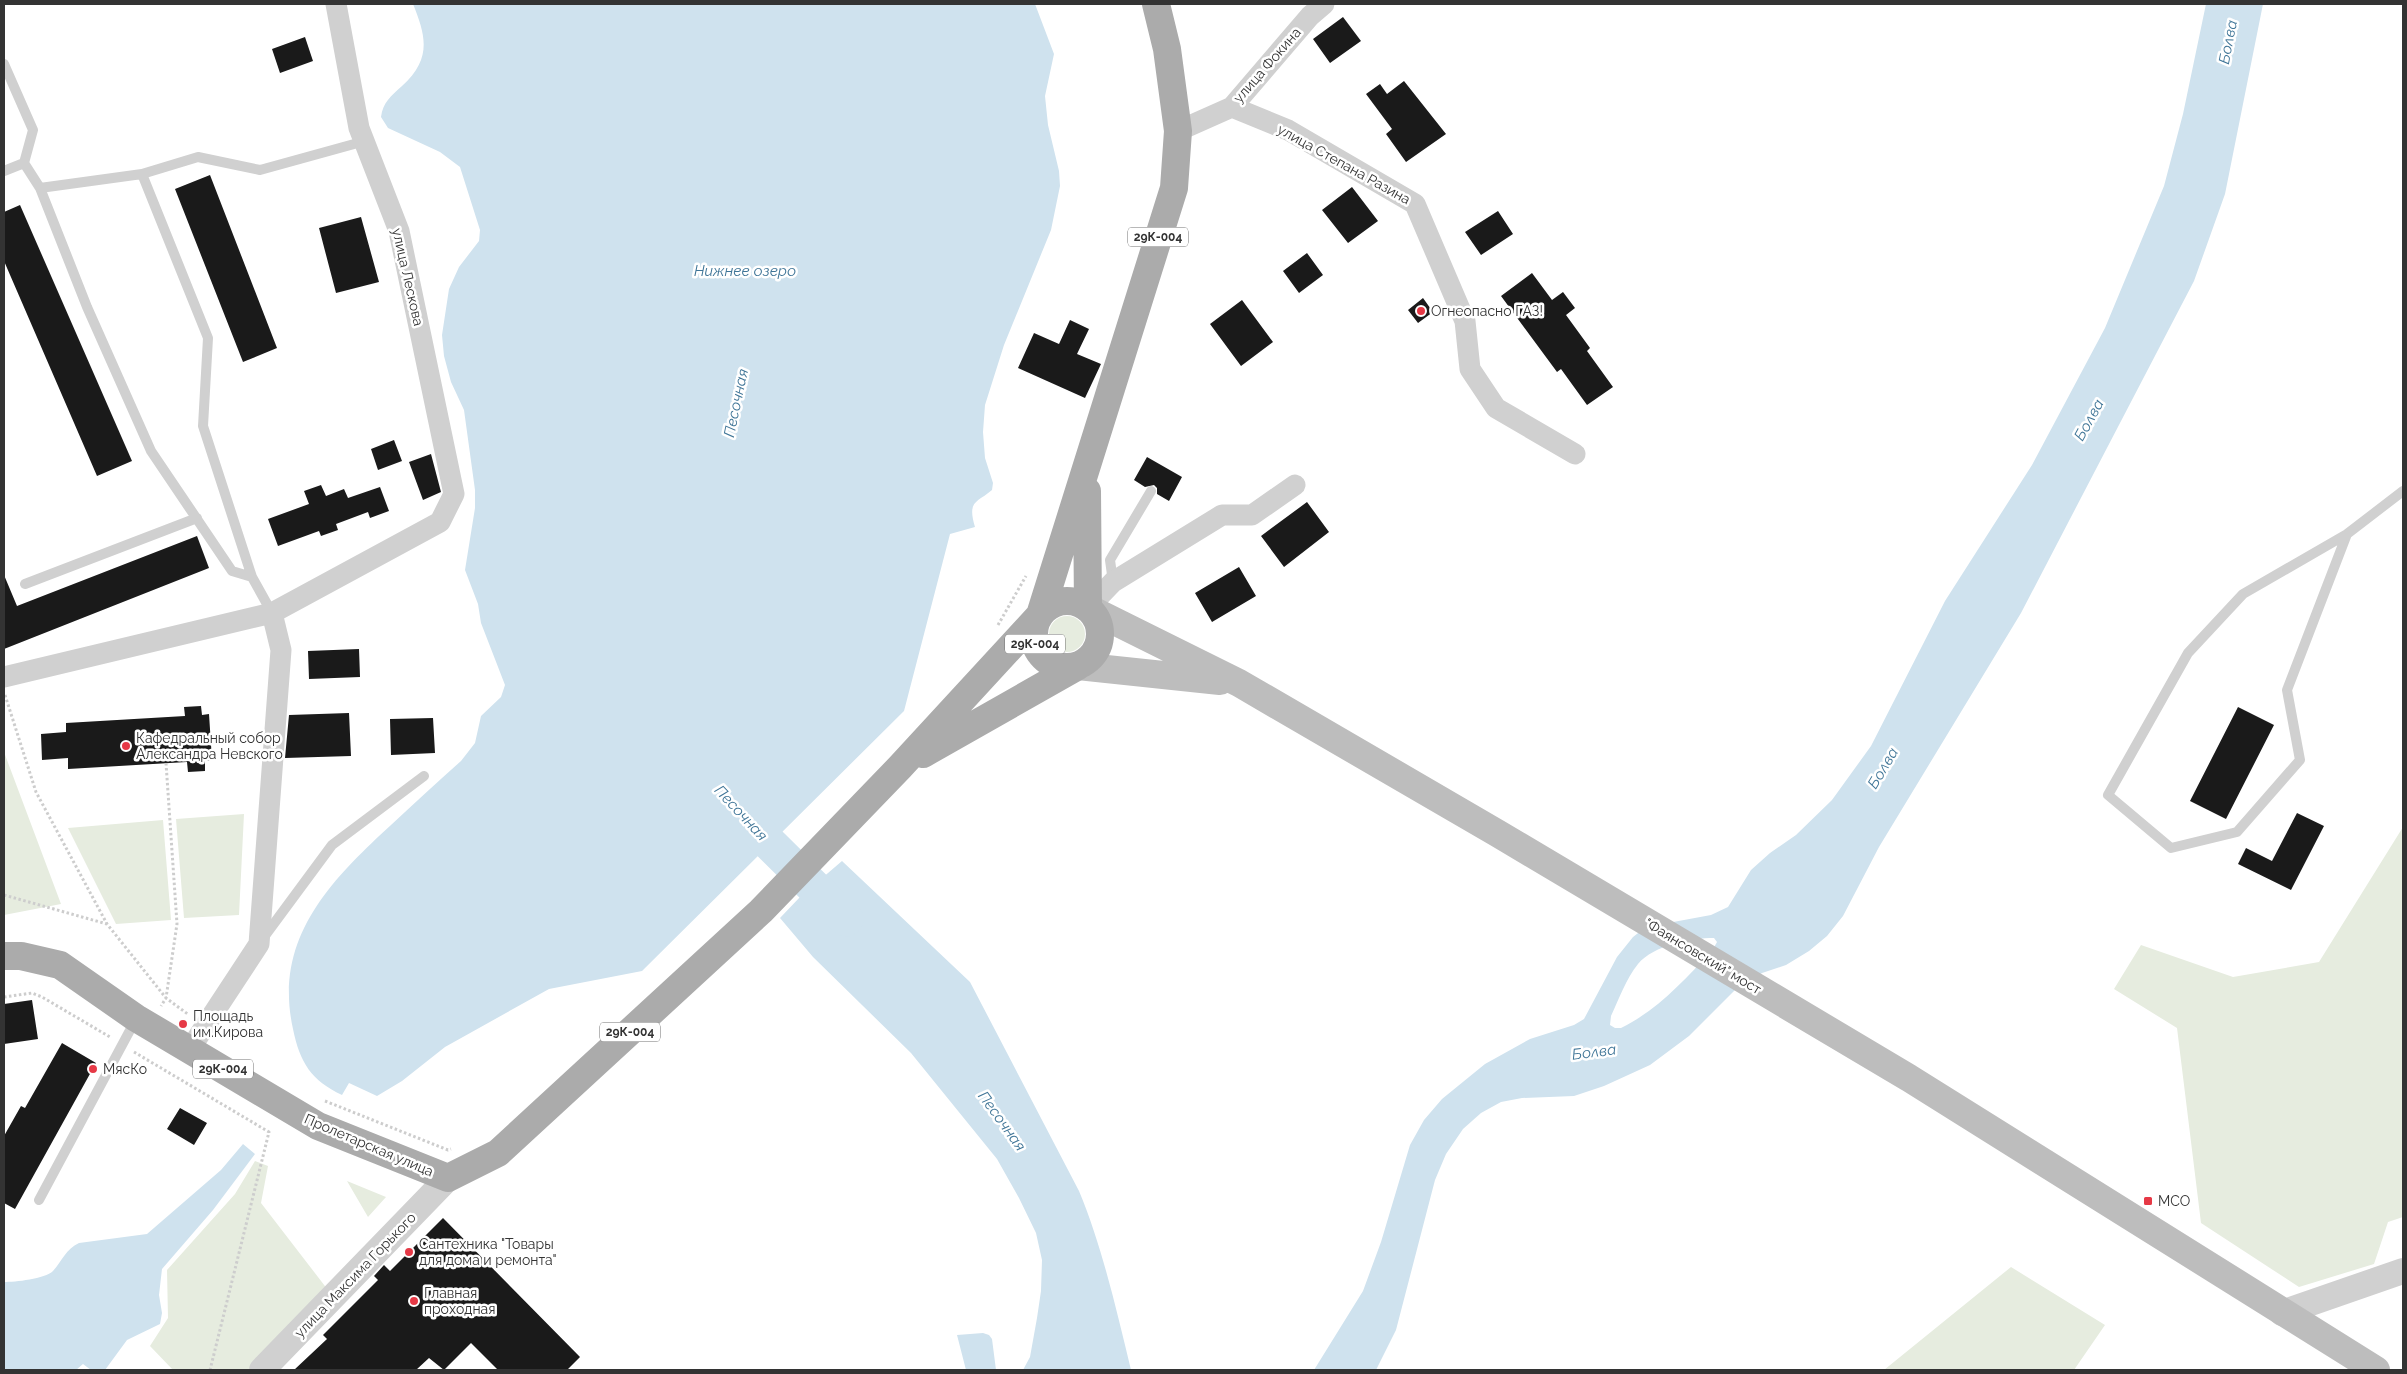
<svg xmlns="http://www.w3.org/2000/svg" width="2407" height="1374" font-family="Raleway,sans-serif">
<style>
.green{fill:#e6ecdf}
.water{fill:#cfe2ee;fill-rule:evenodd}
.lines{fill:none;stroke-linecap:round;stroke-linejoin:round}
.river{stroke:#cfe2ee;stroke-width:35}
.building{fill:#1a1a1a}
.path{stroke:#cdcdcd;stroke-width:3;stroke-dasharray:2.5 2.5;stroke-linecap:butt}
.service{stroke:#d0d0d0;stroke-width:10}
.minor{stroke:#d0d0d0;stroke-width:21}
.tertiary{stroke:#d0d0d0;stroke-width:26}
.secondary{stroke:#bdbdbd;stroke-width:28}
.primary{stroke:#ababab;stroke-width:28}
.poi-dot{fill:#e63946;stroke:#fff;stroke-width:2}
.labels{text-anchor:middle;stroke-width:5;stroke-linejoin:round;paint-order:stroke}
.shield{fill:#fff;stroke:#707070;stroke-width:1}
.shield-label{font-size:12px;font-weight:bold;fill:#333}
.street-label{font-size:14px;fill:#333;stroke:#fff}
.poi-label{font-size:14px;fill:#333;stroke:#fff;text-anchor:start}
.water-label{font-size:15px;font-style:italic;fill:#3f7597;stroke:#fff}
</style>
<rect width="100%" height="100%" fill="#fff"/>
<path class="green" d="M1049 634a18 18 0 1 1 36 0a18 18 0 1 1-36 0Z
M4 752 61 904 4 915Z
M244 814 239 915 184 918 176 819Z
M163 820 171 920 116 924 68 828Z
M2403 827V1217L2388 1222 2374 1264 2299 1287 2201 1223 2177 1028 2114 989 2141 945 2233 977 2319 962Z
M255 1161 268 1166 261 1203 328 1290 248 1370H173L150 1346 168 1318 167 1270 235 1194Z
M347 1181 386 1197 368 1217Z
M2011 1267 2105 1325 2074 1370H1884Z"/>
<path class="water" d="M413 4H1035L1054 54 1045 96 1048 125 1059 171 1060 186 1051 230 1004 345 985 405 983 432 985 458 993 483 992 490C977 503 967 500 975 527L950 534 904 711 642 971 549 989 445 1047 402 1081 377 1096 349 1083 342 1095C311 1080 300 1063 293 1029 273 939 330 881 391 825 414 804 437 782 461 761L475 743 481 716 501 697 505 685 481 623 478 604 465 570 475 508V490L464 410 451 382 444 356 442 335 449 289 459 267 479 241 480 230 460 167 440 152 388 128 381 117C383 102 391 96 402 86 432 59 426 36 413 4Z
M2206 4H2263L2225 194 2194 281 2021 613 1879 847 1843 916 1827 936 1809 951 1786 965 1762 973 1737 988 1689 1036 1650 1065 1604 1086 1574 1096 1522 1098 1501 1102 1481 1113 1463 1129 1446 1154 1435 1180 1396 1330 1376 1370H1314L1363 1291 1381 1242 1410 1145 1424 1120 1442 1099 1485 1064 1530 1039 1574 1025 1584 1019 1617 957 1633 937 1642 930 1657 925 1711 915 1728 907 1751 870 1770 853 1796 835 1832 800 1871 746 1945 601 2032 465 2105 328 2164 186 2183 114ZM1714 938 1717 942 1712 951C1683 981 1659 1009 1621 1028H1615L1610 1025 1611 1016C1619 999 1626 979 1638 964 1654 945 1691 938 1714 938Z
M842 861 970 982 1079 1191C1102 1246 1117 1312 1131 1370H1023L1030 1357 1037 1318 1041 1291 1042 1260 1036 1233 1019 1198 997 1159 911 1053 813 957 780 918 800 897Z
M243 1144 255 1154 213 1210 162 1269 159 1295 162 1313 160 1324 127 1340 105 1370H91L83 1364 76 1370H4V1282C15 1282 45 1279 53 1271 62 1261 66 1249 79 1243L147 1234 221 1170Z
M983 1333 989 1335 992 1339 996 1370H966L957 1335Z"/>
<g class="lines">
<path class="river" d="M737 811 846 919"/>
</g>
<path class="building" d="M1343 17 1361 41 1330 63 1313 39Z
M305 37 313 61 280 73 272 49Z
M1404 81 1446 134 1406 162 1386 134 1392 129 1366 94 1380 84 1387 94Z
M210 175 277 348 243 362 175 189Z
M1352 187 1378 221 1348 243 1322 210Z
M20 205 132 461 97 476 4 261V212Z
M1498 211 1513 234 1481 255 1465 232Z
M361 217 379 282 336 293 319 228Z
M1307 253 1323 275 1299 293 1283 271Z
M1532 273 1552 300 1563 292 1575 308 1566 315 1590 348 1587 351 1613 387 1587 405 1561 369 1557 372 1501 296Z
M1423 298 1433 312 1418 323 1408 310Z
M1242 300 1273 342 1241 366 1210 324Z
M1070 320 1089 329 1077 354 1101 364 1085 398 1018 368 1034 333 1059 344Z
M394 440 402 461 378 470 371 449Z
M431 454 441 492 423 500 409 462Z
M1147 457 1182 477 1169 501 1157 494V488L1154 485 1145 487 1134 480Z
M321 485 326 496 344 489 348 498 380 487 389 511 370 518 368 512 336 524 338 530 321 536 319 531 278 546 268 519 309 504 304 491Z
M1307 502 1329 532 1284 567 1261 536Z
M197 536 209 568 4 649V575L17 606Z
M1239 567 1256 596 1212 622 1195 593Z
M359 649 360 677 309 679 308 651Z
M201 706 202 715 209 714 212 760 205 761V771L188 772 187 762 68 769V758L42 760 41 734 66 732V723L185 716 184 707Z
M2238 707 2274 725 2226 819 2190 801Z
M349 713 351 756 285 758 289 715Z
M433 718 435 753 391 755 390 719Z
M2297 813 2324 826 2291 890 2238 864 2246 848 2272 861Z
M32 1000 38 1039 4 1044V1004Z
M62 1043 96 1063 15 1209 4 1203V1136L21 1106 25 1108Z
M180 1108 207 1123 194 1145 167 1129Z
M443 1218 580 1357 567 1370H498L471 1343 444 1370 429 1358 416 1370H294L327 1339 323 1335 378 1280 374 1276 384 1265 390 1271Z"/>
<g class="lines">
<path class="path" d="M998 625 1026 576
M5 695 36 792 107 924 166 998 161 1006
M166 763 177 924 166 998 189 1015
M4 895 107 924
M4 997 32 993 42 997 110 1037
M134 1052 269 1132 210 1370
M325 1101 448 1150 451 1149"/>
<path class="service" d="M4 64 33 130 24 163 4 171
M24 163 40 188 87 307 151 451 232 571 252 577
M142 174 198 157 260 170 365 141
M40 188 142 174 208 338 203 426 252 577 272 613
M2347 534 2287 690 2300 760 2237 832 2171 848 2108 795 2188 653 2243 594 2347 534 2403 491
M1113 582 1110 560 1151 491
M25 584 197 518
M264 937 332 845 424 776
M39 1200 136 1019"/>
<path class="minor" d="M1232 107 1288 130 1415 204 1465 321 1470 369 1496 408 1575 454
M1178 131 1232 107 1310 16 1324 4
M1088 608 1113 582 1222 515H1252L1295 485
M4 677 272 613 440 522 454 494 399 231 359 128 336 4
M190 1049 259 944 281 650 272 613"/>
<path class="tertiary" d="M2282 1313 2403 1271
M262 1370 448 1178"/>
<path class="secondary" d="M1088 608 1239 683 1497 833 1909 1078 2376 1370
M1078 666 1220 681"/>
<path class="primary" d="M1087 491 1088 608
M1034 634a33 33 0 1 1 66 0a33 33 0 1 1-66 0Z
M923 754 1078 666
M4 956H21L60 965 136 1018 318 1126 448 1178 498 1153 761 911 900 767 1040 615 1174 188 1178 131 1167 49 1156 4"/>
</g>
<g class="poi-dot">
<circle cx="1421" cy="311" r="5"/>
<circle cx="126" cy="746" r="5"/>
<circle cx="183" cy="1024" r="5"/>
<circle cx="93" cy="1069" r="5"/>
<rect x="2143" y="1196" width="10" height="10" rx="2.5"/>
<circle cx="409" cy="1252" r="5"/>
<circle cx="414" cy="1301" r="5"/>
</g>
<g class="labels">
<g class="shield">
<rect x="1128" y="227.5" width="60" height="19" rx="4"/>
<rect x="1005" y="634.5" width="60" height="19" rx="4"/>
<rect x="600" y="1022.5" width="60" height="19" rx="4"/>
<rect x="193" y="1059.5" width="60" height="19" rx="4"/>
</g>
<g class="shield-label">
<text x="1158" y="241">29К-004</text>
<text x="1035" y="648">29К-004</text>
<text x="630" y="1036">29К-004</text>
<text x="223" y="1073">29К-004</text>
</g>
<g class="street-label">
<text transform="translate(1267 65) rotate(-49)" y="5">улица Фокина</text>
<text transform="translate(1344 164) rotate(29)" y="5">улица Степана Разина</text>
<text transform="translate(408 277) rotate(77)" y="5">улица Лескова</text>
<text transform="translate(1703 956) rotate(31)" y="5">"Фаянсовский" мост</text>
<text transform="translate(369 1145) rotate(23)" y="5">Пролетарская улица</text>
<text transform="translate(355 1275) rotate(-46)" y="5">улица Максима Горького</text>
</g>
<g class="poi-label">
<text x="1431" y="316">Огнеопасно ГАЗ!</text>
<text x="136" y="743">Кафедральный собор<tspan x="136" dy="16">Александра Невского</tspan></text>
<text x="193" y="1021">Площадь<tspan x="193" dy="16">им.Кирова</tspan></text>
<text x="103" y="1074">МясКо</text>
<text x="2158" y="1206">МСО</text>
<text x="419" y="1249">Сантехника "Товары<tspan x="419" dy="16">для дома и ремонта"</tspan></text>
<text x="424" y="1298">Главная<tspan x="424" dy="16">проходная</tspan></text>
</g>
<g class="water-label">
<text transform="translate(2228 42) rotate(-79)" y="5">Болва</text>
<text x="745" y="276">Нижнее озеро</text>
<text transform="translate(736 403) rotate(-78)" y="5">Песочная</text>
<text transform="translate(2089 420) rotate(-61)" y="5">Болва</text>
<text transform="translate(1883 768) rotate(-59)" y="5">Болва</text>
<text transform="translate(741 813) rotate(47)" y="5">Песочная</text>
<text transform="translate(1594 1052) rotate(-7)" y="5">Болва</text>
<text transform="translate(1002 1121) rotate(54)" y="5">Песочная</text>
</g>
</g>
<rect width="2407" height="1374" fill="none" stroke="#333333" stroke-width="10"/>
</svg>
